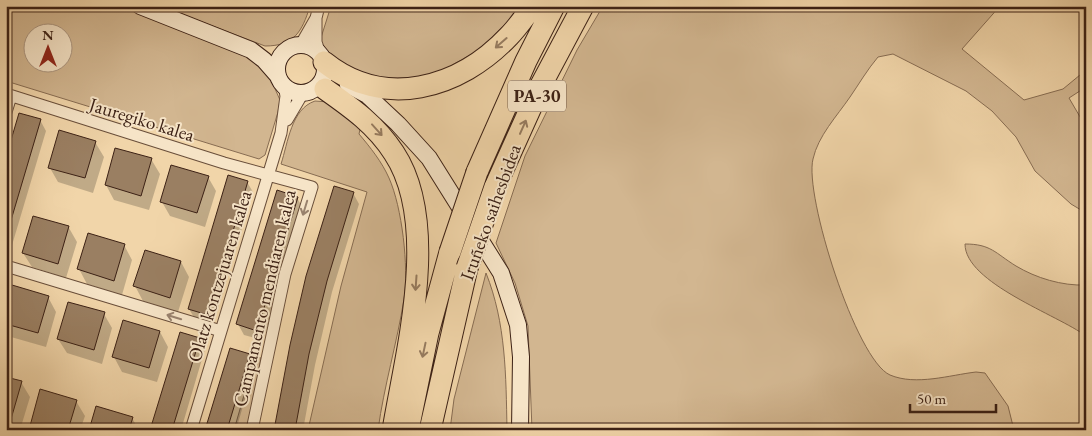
<svg xmlns="http://www.w3.org/2000/svg" width="1092" height="436" font-family="'EB Garamond',serif">
<style>
.green{fill:#d2b690;stroke:#876c52;fill-rule:evenodd}
.shadow{fill:#0003}
.building{fill:#9a7f62;stroke:#3c2115}
.lines{fill:none;stroke-linecap:round;stroke-linejoin:round}
.street-casing{stroke:#694e3a;stroke-width:13}
.secondary-casing{stroke:#3c2115;stroke-width:18}
.highway-casing{stroke:#3c2115;stroke-width:23}
.street{stroke:#f6e4c7;stroke-width:11}
.secondary{stroke:#f6e4c7;stroke-width:16}
.highway{stroke:#f1d5a9;stroke-width:21}
.highway-bridge-casing{stroke:#3c2115;stroke-width:23;stroke-linecap:butt}
.highway-bridge{stroke:#f1d5a9;stroke-width:21}
.oneway{stroke:#967b5f}
.oneway2{stroke:#99826e}
.labels{text-anchor:middle;stroke-width:4;stroke-linejoin:round;paint-order:stroke}
.shield{fill:#f6e4c7;stroke:#745c4a;stroke-width:1}
.shield-label{font-size:18px;font-weight:bold;fill:#3c2115}
.street-label{font-size:19px;fill:#3c2115;stroke:#f6e4c7}
</style>
<rect width="100%" height="100%" fill="#f1d5a9"/>
<filter id="stains"><feTurbulence type="fractalNoise" baseFrequency=".004" numOctaves="4"/><feColorMatrix values="0 0 0 0 .2 0 0 0 0 .09 0 0 0 0 .02 0 0 0 .5 -.17"/></filter>
<radialGradient id="worn" r=".72"><stop offset=".6" stop-color="#630" stop-opacity="0"/><stop offset="1" stop-color="#630" stop-opacity=".3"/></radialGradient>
<path class="green" d="M6 6H123L248 57 268 73 280 100 278 112 265 155 259 159 6 81ZM32 32H62V62H32Z
M160 6H310C302 32 294 46 265 46Z
M331 6H523L481 49 431 77 365 79 327 58 319 44Z
M603 6H1000L962 49 1024 100 1063 89 1086 70V87L1069 98 1086 127V213L1071 204 1035 171 1016 137 992 111 966 91 893 54 878 57C867 70 859 84 850 97 837 116 818 136 813 159 804 195 856 360 890 375 916 386 950 375 976 372L985 373 1008 406 1014 430H532L528 326 515 283 496 243 525 156 577 50Z
M315 101 329 102 361 125 359 134C370 147 382 162 389 178 402 207 409 267 404 299 397 343 384 386 378 430H308L341 286 367 192 281 164C288 143 291 109 315 101Z
M965 244C991 244 995 253 1016 266 1036 278 1062 286 1086 285V336C1058 315 965 283 965 244Z
M486 273C506 323 506 376 507 430H450L454 399Z
M255 357 261 358 248 430H234Z"/>
<path class="shadow" d="M40 120 46 131 7 262 6 161Z
M95 142 104 157 93 193 58 182 50 168Z
M151 159 160 174 149 210 114 200 106 185Z
M208 177 216 191 205 227 170 216 162 202Z
M247 182 253 192 213 325 195 319 189 309Z
M353 193 359 204 332 292 315 365 303 430H275Z
M297 198 303 208 263 340 244 335 238 324Z
M69 228 77 242 66 278 32 267 23 253Z
M124 245 132 260 122 295 87 284 79 269Z
M181 262 189 277 178 312 143 301 135 286Z
M48 297 56 312 46 347 11 337 6 329V309Z
M104 314 112 328 102 364 67 353 58 339Z
M160 332 168 347 157 382 122 372 114 357Z
M199 339 205 349 181 430H152Z
M249 355 255 365 236 430H207Z
M6 378 21 382 30 397 20 430 6 429Z
M76 401 85 416 80 430H33L31 425Z
M132 418 139 430H90Z"/>
<path class="building" d="M19 113 41 119 9 227H6V157Z
M59 130 96 141 85 178 48 168Z
M115 148 152 158 141 196 105 185Z
M171 165 209 176 197 213 160 202Z
M228 175 248 181 208 315 188 309Z
M334 186 354 192 327 281 309 354 295 430H274L290 345 306 276Z
M277 190 298 197 257 331 236 324Z
M33 216 69 226 58 264 22 253Z
M88 233 125 244 114 281 77 269Z
M145 250 181 261 170 298 133 286Z
M12 285 49 296 38 333 6 324V304Z
M68 302 105 312 94 350 57 339Z
M123 320 160 331 149 368 112 357Z
M180 332 200 338 172 430H150Z
M230 348 250 354 227 430H205Z
M6 377 22 381 9 426H6Z
M40 389 77 400 68 430H44L30 426Z
M96 406 133 417 129 430H89Z"/>
<g class="lines">
<g class="street-casing">
<path id="street" d="M316 19V42L321 57
M300 46 316 18 319 6
M6 94 224 163 312 187 285 274 252 430
M6 112 11 96
M287 120 303 93
M6 266 221 331
M191 430 281 133 286 96 284 86"/>
</g>
<g class="secondary-casing">
<path id="secondary" d="M140 6 251 50 264 60 278 76
M277 69a24 24 0 1 1 48 0a24 24 0 1 1-48 0Z
M348 85 367 95 398 124 429 158 501 273 518 325 521 357 520 430"/>
</g>
<g class="highway-casing">
<path id="highway" d="M324 62C384 110 459 89 509 36 518 27 525 16 533 6
M325 89C352 108 376 125 394 153 441 224 406 352 393 430
M477 172 526 61 554 6
M495 187 541 85 583 6
M408 430 428 333 450 252
M430 430 467 268"/>
</g>
<use href="#street" class="street"/>
<use href="#secondary" class="secondary"/>
<use href="#highway" class="highway"/>
<g class="highway-bridge-casing">
<path id="highway-bridge" d="M450 252 477 172
M467 268 495 187"/>
</g>
<use href="#highway-bridge" class="highway-bridge"/>
</g>
<defs><path id="oneway-shaft" d="M-6 0H5M1.5-3L5.5 0L1.5 3" fill="none" stroke-width="1.6" stroke-linecap="round" stroke-linejoin="round" transform="scale(1.25)"/></defs>
<g class="oneway">
<use href="#oneway-shaft" transform="translate(501 43) rotate(139)"/>
<use href="#oneway-shaft" transform="translate(523 127) rotate(-66)"/>
<use href="#oneway-shaft" transform="translate(377 130) rotate(48)"/>
<use href="#oneway-shaft" transform="translate(416 283) rotate(94)"/>
<use href="#oneway-shaft" transform="translate(424 350) rotate(102)"/>
</g>
<g class="oneway2">
<use href="#oneway-shaft" transform="translate(305 208) rotate(107)"/>
<use href="#oneway-shaft" transform="translate(174 317) rotate(-163)"/>
</g>
<g class="labels">
<rect class="shield" x="508" y="80.5" width="58" height="31" rx="4"/>
<g class="shield-label">
<text x="537" y="102">PA-30</text>
</g>
<g class="street-label">
<text transform="translate(142 119) rotate(17)" y="7">Jauregiko kalea</text>
<text transform="translate(490 212) rotate(-70)" y="7">Iruñeko saihesbidea</text>
<text transform="translate(219 276) rotate(-73)" y="7">Olatz kontzejuaren kalea</text>
<text transform="translate(264 298) rotate(-77)" y="7">Campamento mendiaren kalea</text>
</g>
</g>
<rect width="1092" height="436" fill="none" stroke="#f1d5a9" stroke-width="25"/>
<rect x="8" y="8" width="1077" height="421" fill="none" stroke="#3c2115" stroke-width="2.5"/>
<rect x="12" y="12" width="1067" height="411" fill="none" stroke="#3c2115"/>
<g transform="translate(48 48)"><circle r="24" fill="#f6e4c7" stroke="#ac9680"/>
<path d="M0-4L9 19L0 12L-9 19Z" fill="#8f2418"/>
<text y="-8" font-size="14" font-weight="bold" text-anchor="middle" fill="#3c2115">N</text>
</g>
<path d="M910 404v8h86v-8" fill="none" stroke="#3c2115" stroke-width="2.5"/>
<text x="917" y="404" font-size="15" fill="#3c2115" stroke="#f6e4c7" stroke-width="4" paint-order="stroke">50 m</text>
<rect width="100%" height="100%" filter="url(#stains)"/>
<rect width="100%" height="100%" fill="url(#worn)"/>
</svg>
